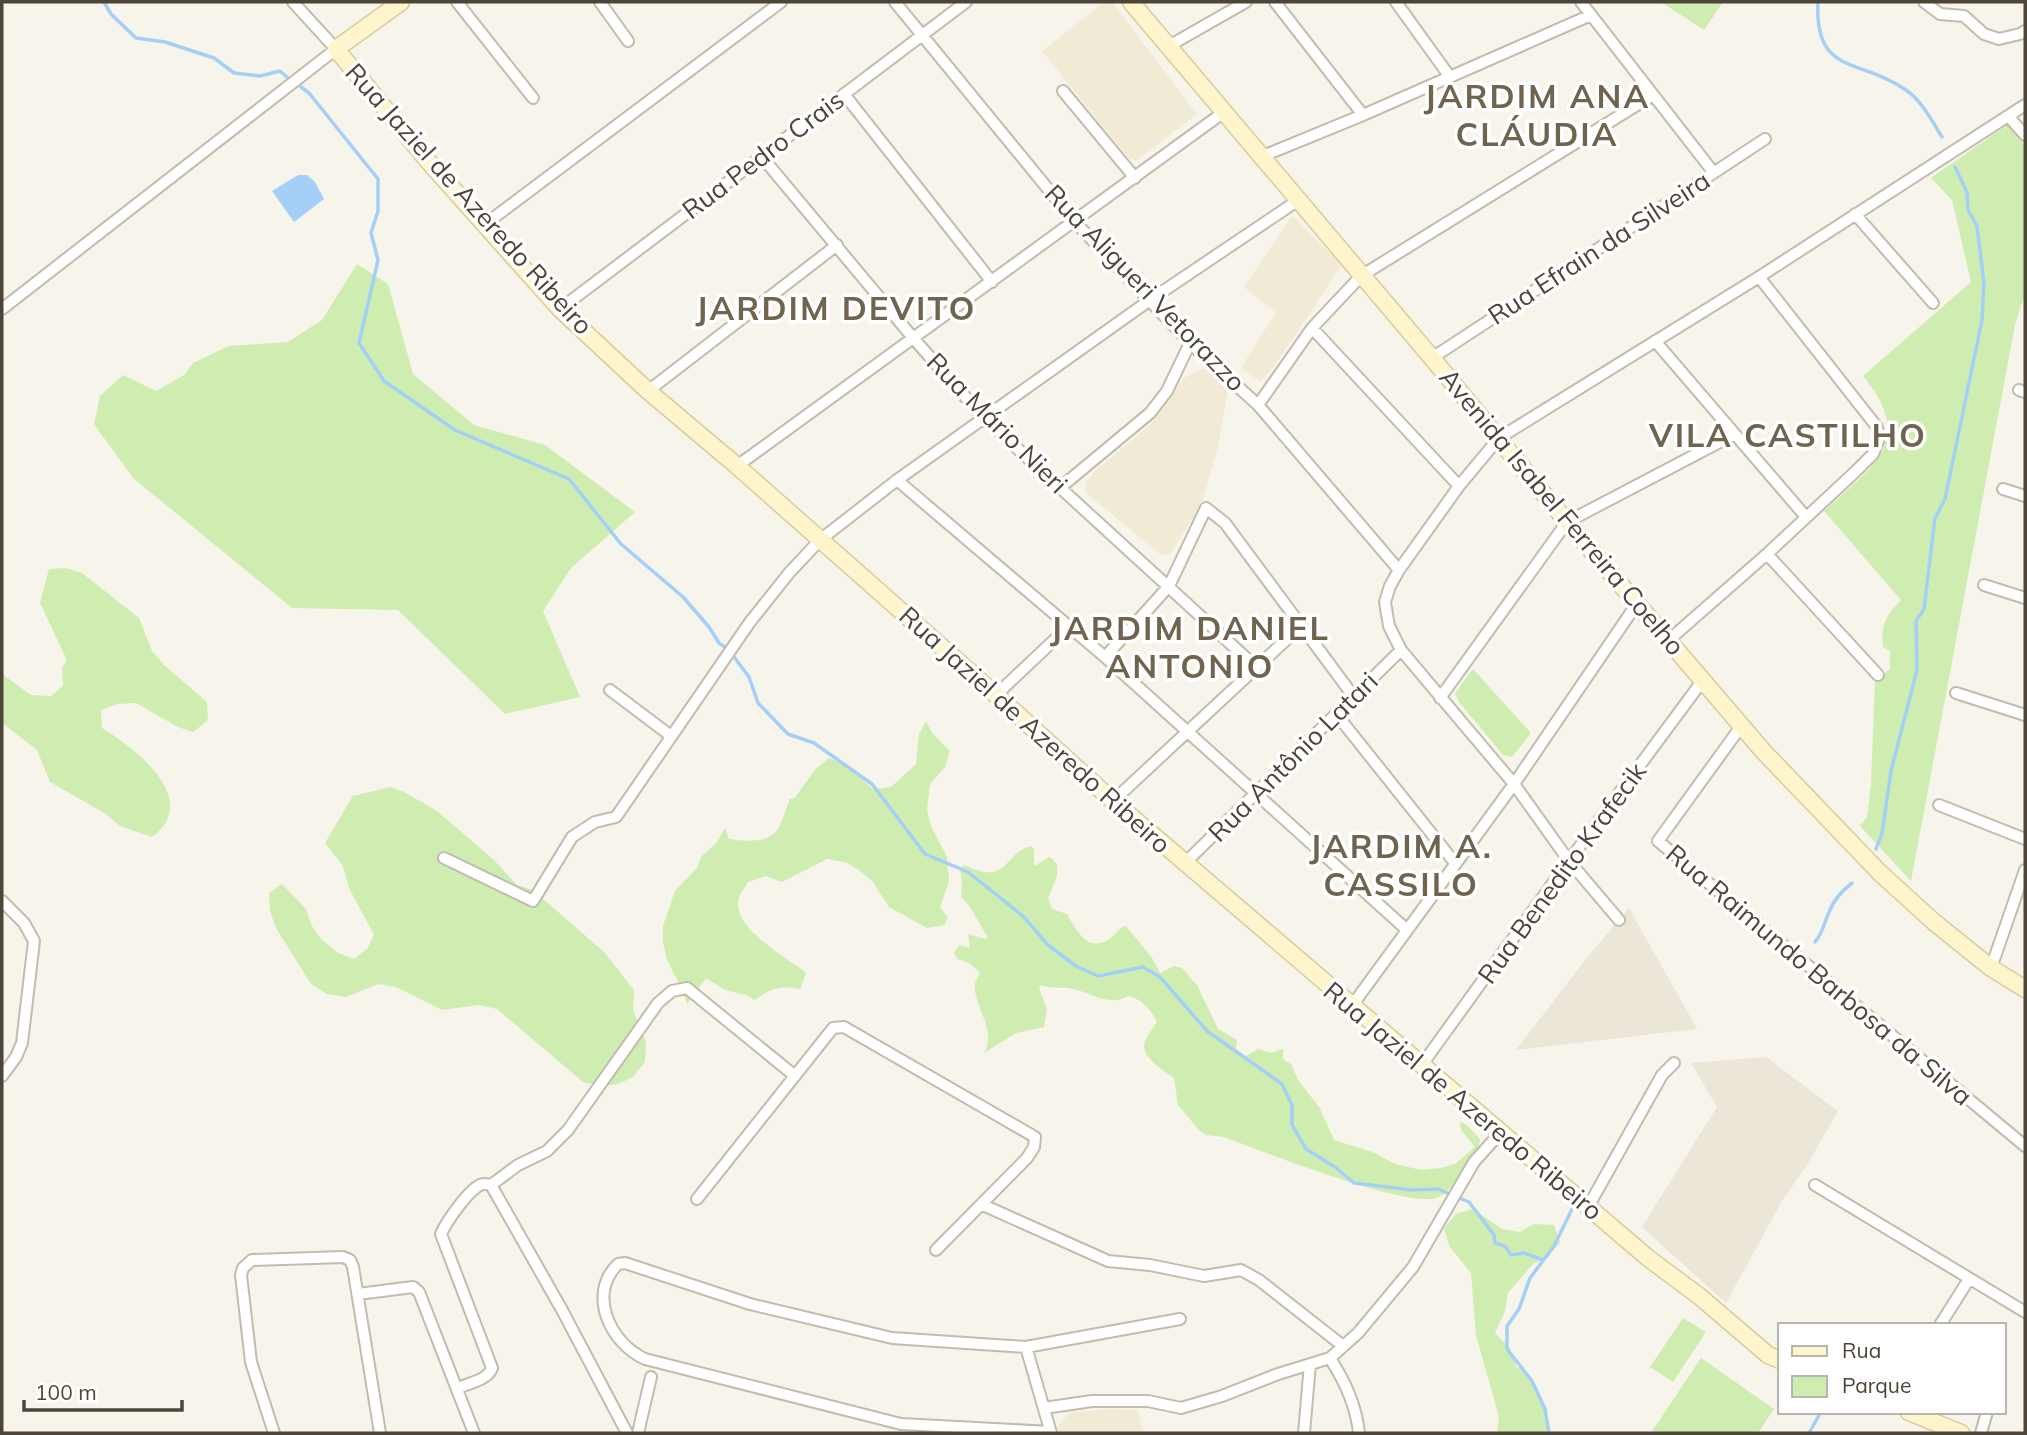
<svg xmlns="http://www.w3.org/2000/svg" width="2027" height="1435" font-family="Mulish,sans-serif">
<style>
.residential{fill:#ebe6d8}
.education{fill:#f1ead4}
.green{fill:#cfedb1}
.water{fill:#a4d0f7}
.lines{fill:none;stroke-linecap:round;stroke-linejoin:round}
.stream{stroke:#a4d0f7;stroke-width:3.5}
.street-casing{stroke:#c3bcac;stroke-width:14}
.secondary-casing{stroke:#dacb97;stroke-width:19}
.street{stroke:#fff;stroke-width:10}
.secondary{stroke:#fff5cc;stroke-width:16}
.labels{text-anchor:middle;stroke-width:7;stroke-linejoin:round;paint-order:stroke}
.street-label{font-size:26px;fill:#4c4538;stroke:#fff}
.district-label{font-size:33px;font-weight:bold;letter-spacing:2px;fill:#70644e;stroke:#fff}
</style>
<rect width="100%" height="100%" fill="#f6f4eb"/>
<path class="residential" d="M1629 908 1697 1029 1516 1050 1585 960Z
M1766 1057 1838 1111 1807 1165 1782 1201 1726 1303 1642 1227 1717 1107 1691 1063Z"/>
<path class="education" d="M1104 2H1112L1197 114 1137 160 1128 158 1042 51Z
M1292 216 1342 265 1272 369 1260 381 1241 368 1276 312 1244 287Z
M1210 369 1229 385 1217 452 1201 505 1170 554 1161 555 1086 493 1085 483 1097 469 1149 426 1184 378 1198 370Z
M1113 1409 1137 1410 1143 1433H1059L1058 1426 1070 1412Z"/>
<path class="green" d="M1661 2H1723L1704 30Z
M2007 125 2025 146V293L2015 325 1911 881 1860 826 1867 817 1871 784 1875 681 1890 669V651L1883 647C1880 626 1887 614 1901 600L1824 511C1873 466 1917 442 1863 376L1971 282 1952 200 1931 178Z
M357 264 388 284 413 374 474 425 545 445 635 512 571 568 543 611 580 697 505 714 398 610 292 608 133 478 94 424 100 396 123 375 156 391 184 375 193 363 229 346 288 342 322 320Z
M66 568 82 573 139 618 152 651 164 665 207 702 208 720 193 732 178 727 136 703 118 704 101 710 102 728C136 749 202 799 152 837L120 826 106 814 50 782 37 750 2 723V674L31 695 51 696 63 686 62 668 67 660 40 603 49 569Z
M1473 669 1531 733 1512 757 1503 755 1459 702 1455 693Z
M926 721 932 733 950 751 945 767 930 784 927 810 931 826 947 857 949 881 940 907 948 918 944 925 927 928 889 907 873 882 859 870 845 862 827 859 782 882 766 876 748 882C746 887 741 892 739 897 729 927 787 957 806 973L800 989C780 986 772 987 755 1000L746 995 725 990 706 978 687 1004 684 993 667 960 663 942V926L675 891 697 868 701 857 717 842 725 828 729 839C743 841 767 844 777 830 783 822 786 808 790 799H794L814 771 829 758 845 764 873 789 891 787 916 764 919 734Z
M391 787 406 793 437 811 494 860 517 885 533 890 604 952 634 990 633 1010 646 1042 645 1062 633 1077 618 1084 600 1086 583 1082 497 1009 479 1005 442 1010 396 987 378 984 346 997 327 994 311 984 276 928 270 911 269 893 282 884 306 909 312 926 321 939 338 953 354 959 367 949 374 935 349 888 343 866 325 843 353 796Z
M1031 846 1034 849V866L1050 857 1057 864V876L1048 898 1052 909 1067 914C1077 932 1090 956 1113 936 1118 932 1118 928 1126 926L1152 958 1160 973 1174 966 1182 968 1197 985 1218 1029 1237 1040 1236 1049 1240 1055 1246 1056 1258 1049 1271 1053 1283 1049V1059L1291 1064 1298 1080 1319 1107 1334 1140 1375 1153 1395 1164 1421 1170 1441 1168 1455 1164 1475 1147 1461 1130 1460 1122 1467 1125 1480 1139C1480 1150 1472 1159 1466 1167 1459 1177 1447 1195 1436 1198 1404 1208 1262 1151 1224 1137L1206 1135 1199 1130 1178 1105 1174 1078C1164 1071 1139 1056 1145 1041 1148 1034 1153 1028 1157 1022 1151 1010 1142 999 1128 996 1109 1008 1088 991 1069 988 1058 987 1051 989 1041 985L1039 988 1047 1010 1044 1027 1016 1033 984 1053C998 1031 972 1004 975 983 976 979 979 976 980 973L969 963 957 959 954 953 959 945 970 948 968 934 985 939 988 937C979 925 972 906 961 897L962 883 960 868 965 865C1008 887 1003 853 1031 846Z
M1473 1209 1502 1229 1520 1232 1534 1224 1554 1225 1560 1242 1548 1257 1533 1264 1508 1293 1505 1311 1495 1333 1510 1348 1516 1366 1530 1378 1546 1412 1551 1433H1497L1499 1417 1476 1335 1471 1273 1449 1246 1444 1228 1456 1214Z
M1683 1318 1706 1332 1673 1382 1650 1367Z
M1701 1358 1774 1409 1758 1433H1651Z"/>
<path class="water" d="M298 175H307L315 182 324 199 294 222 272 191Z"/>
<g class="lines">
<path class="stream" d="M104 2 111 14 136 38 165 42 214 58 234 73 260 76 280 71 287 77
M1818 2C1814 76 1861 58 1906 90 1922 101 1932 121 1942 137
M301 87 309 93 378 179V211L371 233 378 260 359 343 384 381 455 430 569 479 621 544 683 597 709 627 719 643 728 649 749 677 758 703 788 734 814 743 872 784 925 854 968 872 1023 916 1048 945 1076 966 1098 976 1143 967 1160 977 1207 1031 1282 1084 1292 1105V1125L1306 1149 1335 1167 1354 1183 1412 1190 1438 1189 1469 1202 1494 1235 1495 1243 1505 1246 1511 1255 1524 1253 1543 1260
M1876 849 1882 833 1891 771 1917 670 1916 621 1924 609 1935 518 1945 499 1982 320 1984 283 1977 226 1968 210 1967 192 1955 167
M1815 942C1824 931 1824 922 1830 910 1834 900 1843 890 1852 883
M1549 1433 1545 1409 1532 1381 1507 1349V1326L1519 1309 1530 1278 1554 1246 1574 1205
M1809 1433 1821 1412"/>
<g class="street-casing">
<path id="street" d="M457 2 533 98
M600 2 628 41
M895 2 1075 222 1190 343 1258 405 1399 570
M1275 2 1363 115
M1396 2 1450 77
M1581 2 1714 173
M1924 2 1940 14 1964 16 1984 34 1999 39 2020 34 2025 31
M1167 47 1246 2
M1063 91 1135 178
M844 94 992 282
M2008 116 2025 135
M1263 156 1363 115 1591 15
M762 157 914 339 984 418 1256 667
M1855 214 1933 303
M484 225 781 2
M2 309 336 49 293 2
M560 309 966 2
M1312 328 1459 486
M1655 341 1806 517
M1432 358 1765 139
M2019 390 2025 392
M648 391 837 245
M1258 405 1312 328 1361 276 1653 95
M737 466 1224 112
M897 480 1105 657 1407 930
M1061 487 1150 413 1167 391 1190 343
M2003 489 2025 496
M1767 554 1878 675
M1984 585 2025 598
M1670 639 1767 554 1856 471 1873 454 1879 439 1877 427 1759 277
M1105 657 1169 586 1206 508 1225 523 1354 697
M610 690 671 736
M1956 693 2025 715
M996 695 1069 626
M1440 698 1567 522 1735 434
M1337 715 1455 863
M1742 725 1658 841 2025 1146
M1113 801 1301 626
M1939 805 2025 839
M444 858 533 901 572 837 595 822 616 817 750 622 789 573 820 540 897 480 1150 300 1297 201
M1185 863 1401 650
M2 901 24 923 34 941 22 1043 16 1057 2 1076
M1619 920 1569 861 1514 784 1401 650 1389 626 1385 602 1390 586 1399 570 1459 486 1499 438 1759 277 2025 105
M1991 968 2025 870
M1351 1007 1514 784 1638 602
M1421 1066 1569 861 1703 680
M491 1185 518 1165 547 1151 568 1130 658 1003 672 991 687 988 795 1076
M491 1185 562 1310 627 1433
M1815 1185 2025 1312
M697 1199 833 1028 844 1027 1035 1137 1034 1147 1027 1158 936 1250
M983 1205 1108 1261 1150 1265 1204 1276 1241 1270 1259 1280 1343 1346
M1588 1207 1662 1075 1674 1063
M358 1294 413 1287 419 1292 474 1433
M1940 1325 1969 1279
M1026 1347 1051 1433
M1330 1358C1345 1382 1356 1405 1359 1433
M458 1388C469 1383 488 1380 492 1368L441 1234C446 1222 468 1191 480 1185 485 1183 486 1184 491 1185
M1044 1408 1092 1401H1148L1181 1408 1222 1396 1278 1374 1330 1358 1358 1333 1413 1267 1474 1162 1500 1133
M1051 1432 901 1424 645 1359C610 1343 587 1294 618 1264L625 1263 750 1304 892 1338 1026 1347 1180 1319
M274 1433 251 1362 241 1275 243 1268 252 1260 343 1257 350 1260 353 1267 380 1433
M638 1433 651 1377
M1304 1433 1310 1364
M1981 1433 1987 1412"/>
</g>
<g class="secondary-casing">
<path id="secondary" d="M401 2 336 49 428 161 560 309 648 391 737 466 996 695 1113 801 1648 1258 1699 1296 1768 1355 1780 1360
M1131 2 1432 358 1567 522 1763 751 1880 873 1934 922 1991 968 2025 989
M1909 1412 1961 1433"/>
</g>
<use href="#street" class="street"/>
<use href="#secondary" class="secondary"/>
</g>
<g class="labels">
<g class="street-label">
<text transform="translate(763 155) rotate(-37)" y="9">Rua Pedro Crais</text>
<text transform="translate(469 199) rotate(48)" y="9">Rua Jaziel de Azeredo Ribeiro</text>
<text transform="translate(1599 248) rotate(-33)" y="9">Rua Efrain da Silveira</text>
<text transform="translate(1145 288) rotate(46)" y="9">Rua Aligueri Vetorazzo</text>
<text transform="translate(997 423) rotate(45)" y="9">Rua Mário Nieri</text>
<text transform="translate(1562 512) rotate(50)" y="9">Avenida Isabel Ferreira Coelho</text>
<text transform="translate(1035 730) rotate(42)" y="9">Rua Jaziel de Azeredo Ribeiro</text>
<text transform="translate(1293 757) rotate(-45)" y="9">Rua Antônio Latari</text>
<text transform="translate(1562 873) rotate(-54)" y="9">Rua Benedito Krafecik</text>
<text transform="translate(1819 975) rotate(40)" y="9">Rua Raimundo Barbosa da Silva</text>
<text transform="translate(1463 1101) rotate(40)" y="9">Rua Jaziel de Azeredo Ribeiro</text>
</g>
<g class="district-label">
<text x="1537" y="108">JARDIM ANA<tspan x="1537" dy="38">CLÁUDIA</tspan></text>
<text x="836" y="320">JARDIM DEVITO</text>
<text x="1788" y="447">VILA CASTILHO</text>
<text x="1190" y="640">JARDIM DANIEL<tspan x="1190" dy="38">ANTONIO</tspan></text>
<text x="1401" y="858">JARDIM A.<tspan x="1401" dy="38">CASSILO</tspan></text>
</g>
</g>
<rect width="2027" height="1435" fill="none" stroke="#4c4538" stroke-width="7"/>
<rect x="1778" y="1323" width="228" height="91" fill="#ffffff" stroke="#b7b5af" stroke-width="2"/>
<rect x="1792" y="1346" width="35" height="10" fill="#fff5cc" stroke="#b7b5af" stroke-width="2"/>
<text x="1842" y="1358" font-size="21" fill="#4c4538">Rua</text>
<rect x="1792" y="1376" width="35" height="21" fill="#cfedb1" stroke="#b7b5af" stroke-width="2"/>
<text x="1842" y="1393" font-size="21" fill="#4c4538">Parque</text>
<path d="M24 1400v10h158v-10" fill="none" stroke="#4c4538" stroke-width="3.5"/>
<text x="35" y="1400" font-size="21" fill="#4c4538" stroke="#ffffff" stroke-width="5" paint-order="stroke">100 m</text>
</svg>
